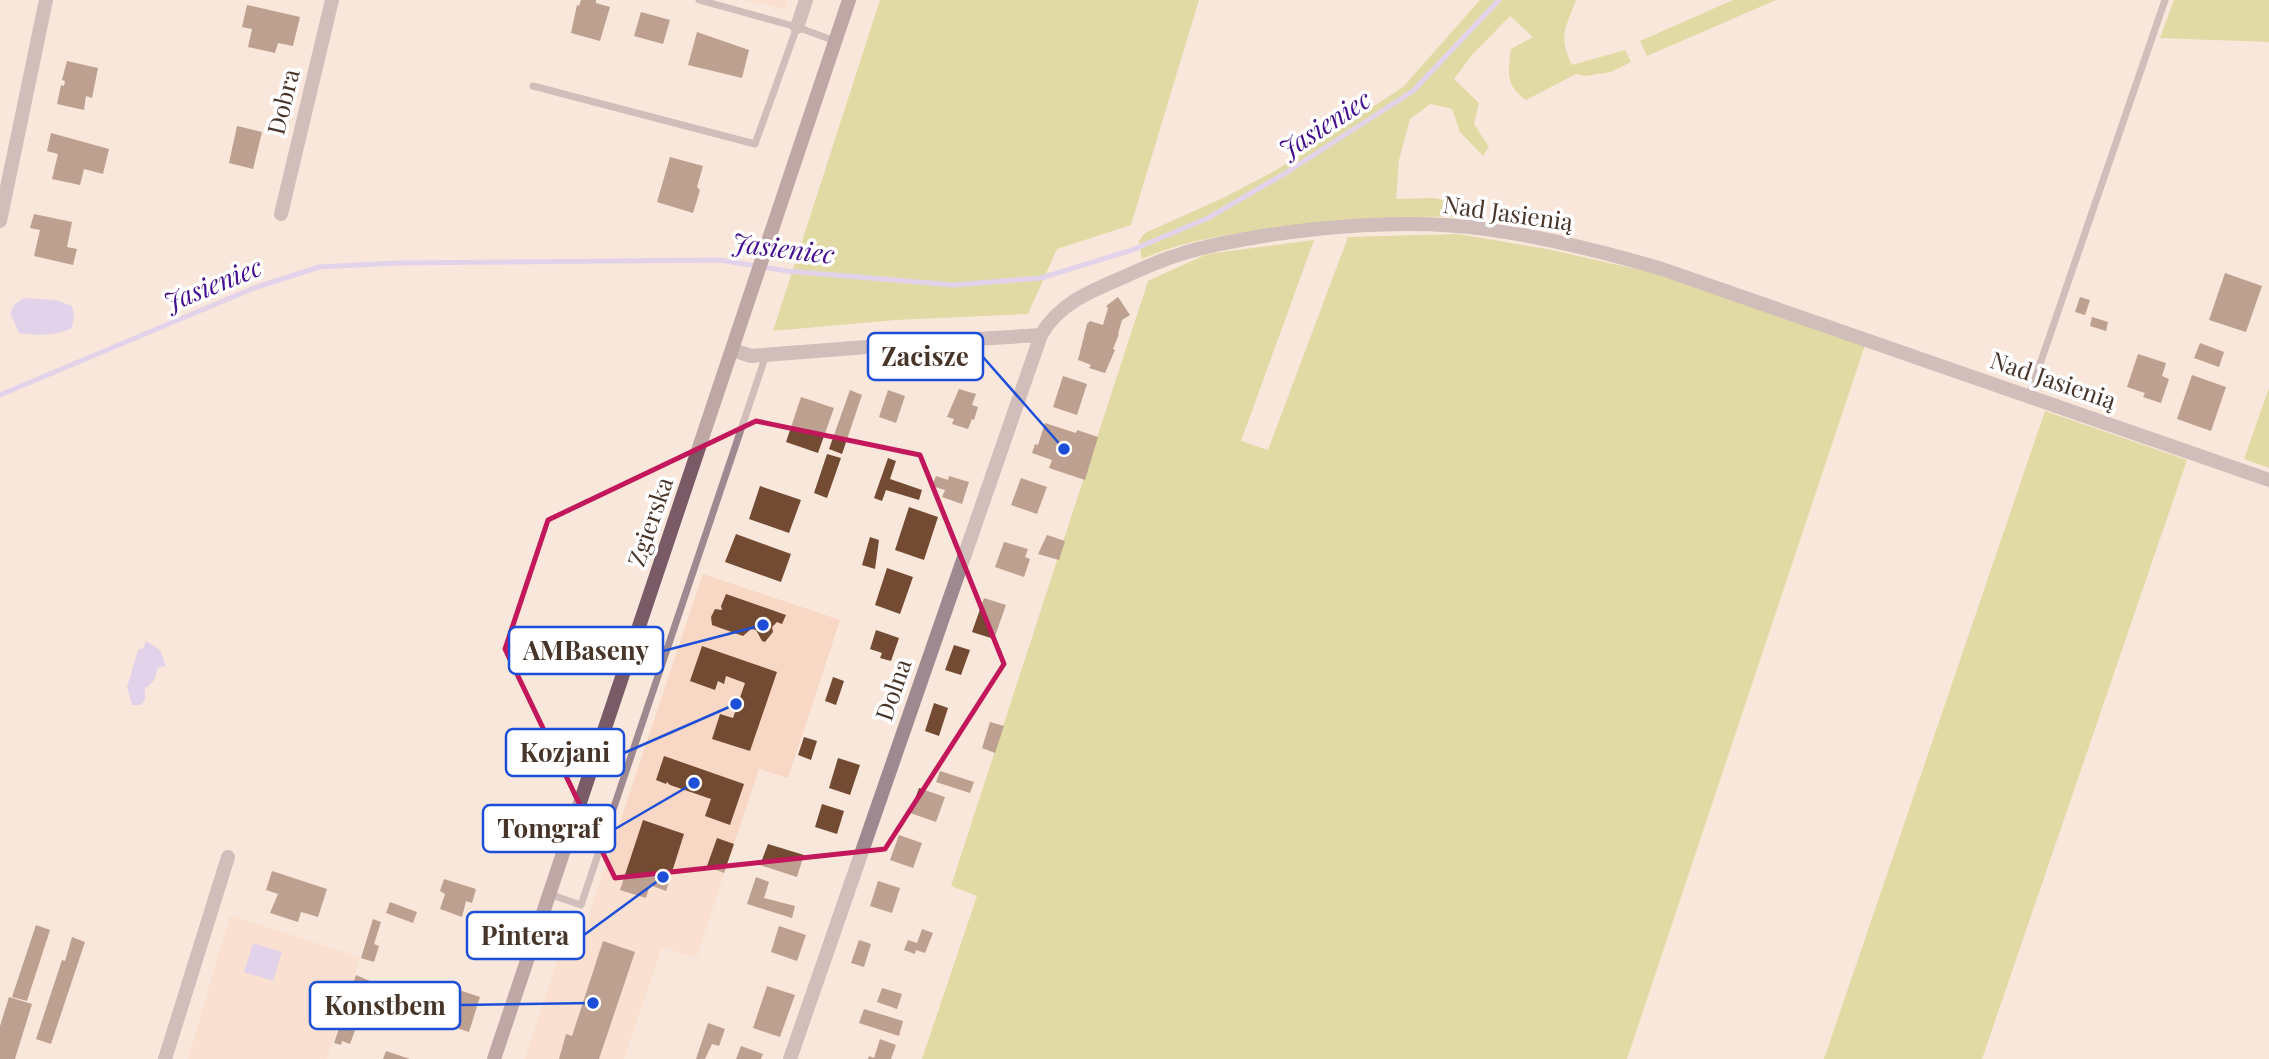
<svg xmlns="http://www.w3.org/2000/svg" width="2269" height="1059" font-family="'Playfair Display',serif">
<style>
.built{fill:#f8d7c4}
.green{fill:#c3ca63}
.water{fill:#c6bbfc}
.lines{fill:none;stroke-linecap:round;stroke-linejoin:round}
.stream{stroke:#c6bbfc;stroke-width:5}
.building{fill:#734b33}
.lane{stroke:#9f8991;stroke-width:7}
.street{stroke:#9f8991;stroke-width:14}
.secondary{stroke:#795a67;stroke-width:14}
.marked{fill:none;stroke:#c2185b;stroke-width:5;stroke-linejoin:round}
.labels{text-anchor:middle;stroke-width:7;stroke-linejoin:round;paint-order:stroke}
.street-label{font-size:24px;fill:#48352a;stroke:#fff}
.water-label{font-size:26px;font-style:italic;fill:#440f8f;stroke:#fff}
.leader{fill:none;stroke:#1d4ed8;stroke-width:2.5}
.callout-dot{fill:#1d4ed8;stroke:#fff;stroke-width:2.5}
.callout{fill:#fff;stroke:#1d4ed8;stroke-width:2.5}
.callout-label{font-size:26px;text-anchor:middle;font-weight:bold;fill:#48352a}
</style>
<rect width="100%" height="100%" fill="#fae7db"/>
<path class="built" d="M742 0H788L785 9Z
M703 574 840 620 788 778 759 769 696 958 662 947 624 1059H525L572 917 587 921Z
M230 915 360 957 327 1059H188Z"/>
<path class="green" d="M880 0H1199L1131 225 1057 249 1028 314 895 320 773 331Z
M1480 0H1576C1565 30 1558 35 1572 65L1625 50 1631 62 1611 72 1586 76 1576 74 1526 100C1505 85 1508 72 1511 49L1533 37 1510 16 1472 55 1454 79 1479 103 1474 124 1489 147 1483 156 1460 132 1452 109 1430 104 1410 119 1399 160 1396 199 1434 198 1454 202 1453 217C1388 216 1325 221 1261 230 1219 236 1180 242 1142 259L1139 241 1145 233 1225 197 1278 169 1403 87Z
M1733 0H1776L1647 56 1640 41Z
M2174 0H2269V42L2160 38Z
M1458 234 1552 250 1653 273 1865 345 1627 1059H922L977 896 951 886 1148 281 1207 254 1314 240 1241 441 1268 450 1348 237Z
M2269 388V468L2244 459Z
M2045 411 2187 460 1982 1059H1824Z"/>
<path class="water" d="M24 298 56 300 72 306 74 315 72 328C57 336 35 336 19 333L10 313 15 304Z
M146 641 160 650 166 666 158 668 154 680 148 687H145V700L141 705H132L127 687 138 650 143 648Z
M253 943 282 952 273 981 244 972Z"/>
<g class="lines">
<path class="stream" d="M0 395 254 288 319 267 396 263 720 260 787 271 954 285 1041 278 1132 250 1208 218 1284 174 1413 91 1499 0"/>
</g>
<path class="building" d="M581 0H596V3L610 7 600 41 571 33 577 5 579 6Z
M247 5 300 17 293 46 278 43 275 53 248 47 252 29 242 27Z
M641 12 670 20 663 44 634 36Z
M697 32 749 50 742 78 688 65Z
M67 61 98 68 92 98 86 96 84 110 57 104 61 85 64 86 65 81 62 80Z
M237 126 262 132 253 169 229 163Z
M51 133 109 149 103 174 84 169 80 185 52 179 58 154 47 151Z
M670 157 703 166 697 187 700 190 693 213 657 202Z
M34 214 72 222 67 247 77 249 73 265 34 256 40 230 30 228Z
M2225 273 2262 286 2246 332 2209 320Z
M1118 297 1130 315 1122 320 1118 334H1119L1113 349 1115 350 1105 373 1089 368 1091 365 1078 360 1087 324 1090 321 1103 325 1108 308 1106 306Z
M2080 297 2090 300 2085 315 2075 312Z
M2092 317 2108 322 2106 331 2090 326Z
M2200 343 2224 352 2219 367 2194 358Z
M2138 354 2166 363 2162 376 2169 379 2161 403 2143 397 2145 393 2127 387Z
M2192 375 2226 387 2211 431 2177 419Z
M1063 376 1087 384 1077 415 1053 407Z
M959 389 976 394 972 405 978 407 974 420 972 419 968 429 952 424 954 419 947 417Z
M850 390 862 395 842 454 829 449Z
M888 390 905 396 896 423 879 417Z
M801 397 834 408 818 453 786 442Z
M1045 423 1076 433 1077 430 1098 437 1085 480 1049 468 1052 460 1032 453 1035 444 1038 445Z
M827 454 841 458 827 498 814 493Z
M888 458 896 461 890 479 922 490 919 500 886 490 882 501 874 498Z
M936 476 948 480 949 476 969 482 962 504 942 497 945 490 932 486Z
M1021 478 1047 487 1037 514 1011 505Z
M760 486 801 500 789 533 749 519Z
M909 507 938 517 924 560 895 550Z
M736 534 791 554 781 582 725 562Z
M1047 535 1065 541 1059 560 1038 554Z
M870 537 879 540 875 569 862 565Z
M1004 542 1028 549 1025 557 1030 559 1024 577 995 567Z
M887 568 913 577 900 614 875 605Z
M726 594 786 615 782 624 777 622 772 627 773 632 765 642 762 641 756 630 751 629 743 636 712 625 711 617 715 609 722 610 721 606Z
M984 598 1006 605 994 639 972 632Z
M876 630 899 638 891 661 880 658 882 653 870 649Z
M954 645 970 650 961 675 945 670Z
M702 646 777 672 750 751 712 739 720 714 733 718 745 683 726 676 724 684 718 681 715 690 690 681Z
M833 677 844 681 836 705 825 701Z
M934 703 948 708 939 736 925 731Z
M990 722 1004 726 995 753 982 748Z
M804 737 817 741 811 760 798 755Z
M664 756 744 784 730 825 705 816 711 799 670 785 667 782 666 784 656 780Z
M838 758 860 765 850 795 829 788Z
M940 771 974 782 970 793 936 782Z
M919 788 945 797 936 822 910 813Z
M822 804 844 811 837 834 815 827Z
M643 820 684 834 666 891 650 885 646 898 620 890Z
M899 835 922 843 913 868 890 860Z
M717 838 734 844 724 873 707 866Z
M768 844 804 855 797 877 760 865Z
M272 871 327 889 318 917 301 912 298 922 270 913 278 894 266 890Z
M756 877 769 882 764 898 795 906 792 918 747 904Z
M444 879 476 889 472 903 466 901 462 917 440 909 445 894 440 891Z
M878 881 900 888 892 913 870 906Z
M390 902 417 912 413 923 386 913Z
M373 919 381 922 374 944 379 946 374 962 361 958Z
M36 925 50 930 27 1001 12 997Z
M779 926 806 935 797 961 771 952Z
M922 929 933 933 925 953 916 950 915 954 904 950 908 940 917 943Z
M72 937 85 942 51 1044 36 1039 62 960 65 961Z
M859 940 871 944 864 967 851 963Z
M603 941 635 952 599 1059H559L566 1034 572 1036Z
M356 975 370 981 355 1022H358L350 1044 342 1041 341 1045 334 1043 343 1017 341 1016Z
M447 986 480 997 469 1032 435 1021Z
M767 986 795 995 780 1037 753 1028Z
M882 988 902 994 897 1009 877 1002Z
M9 997 32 1004 15 1059H0V1026Z
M864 1009 903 1021 899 1036 859 1023Z
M708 1023 725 1029 719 1046 712 1044 705 1059H696Z
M880 1039 896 1045 891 1059H868L869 1056 874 1058Z
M741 1046 763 1054 761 1059H736Z
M386 1051 410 1059H383Z"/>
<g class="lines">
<path class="lane" d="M699 0 797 27
M533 86 755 144 797 27 835 41
M2029 396 2165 0
M549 894 581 905 766 355"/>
<path class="street" d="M797 27 806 0
M281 214 332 0
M0 221 46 0
M733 350 751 356 944 341 1041 335C1059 303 1093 290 1126 276 1142 269 1158 261 1175 256 1204 246 1234 241 1263 236 1336 225 1412 219 1486 229 1546 237 1604 252 1662 269L2269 480
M165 1059 228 857
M790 1059 1041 335"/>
<path class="secondary" d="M494 1059 849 0"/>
</g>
<path d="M0 0H2269V1059H0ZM756 421 920 455 1004 664 885 849 615 878 505 649 548 520Z" fill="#fae7db" fill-opacity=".55" fill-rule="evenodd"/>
<path class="marked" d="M756 421 920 455 1004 664 885 849 615 878 505 649 548 520Z"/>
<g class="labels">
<g class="street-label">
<text transform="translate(284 102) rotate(-76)" y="8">Dobra</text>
<text transform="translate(1508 214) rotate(8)" y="8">Nad Jasienią</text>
<text transform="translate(2053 381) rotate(19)" y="8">Nad Jasienią</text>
<text transform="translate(651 522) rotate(-71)" y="8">Zgierska</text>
<text transform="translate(894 690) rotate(-71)" y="8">Dolna</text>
</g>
<g class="water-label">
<text transform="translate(1325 125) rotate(-33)" y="9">Jasieniec</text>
<text transform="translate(783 249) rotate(7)" y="9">Jasieniec</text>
<text transform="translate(213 285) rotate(-22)" y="9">Jasieniec</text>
</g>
</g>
<path class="leader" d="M1064 449L983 357M763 625L663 651M736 704L624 753M694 783L615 829M663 877L584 935M593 1003L460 1005"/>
<g class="callout-dot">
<circle cx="1064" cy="449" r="7"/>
<circle cx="763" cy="625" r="7"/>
<circle cx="736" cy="704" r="7"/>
<circle cx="694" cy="783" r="7"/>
<circle cx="663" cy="877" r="7"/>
<circle cx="593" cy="1003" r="7"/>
</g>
<g class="callout">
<rect x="868" y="333" width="115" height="47" rx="7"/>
<rect x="509" y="627" width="154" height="47" rx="7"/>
<rect x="506" y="729" width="118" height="47" rx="7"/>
<rect x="483" y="805" width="132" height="47" rx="7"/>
<rect x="467" y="912" width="117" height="47" rx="7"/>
<rect x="310" y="982" width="150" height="47" rx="7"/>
</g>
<g class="callout-label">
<text x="925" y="366">Zacisze</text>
<text x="586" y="660">AMBaseny</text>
<text x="565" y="762">Kozjani</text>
<text x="549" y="838">Tomgraf</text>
<text x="525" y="945">Pintera</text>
<text x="385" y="1015">Konstbem</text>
</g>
</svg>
